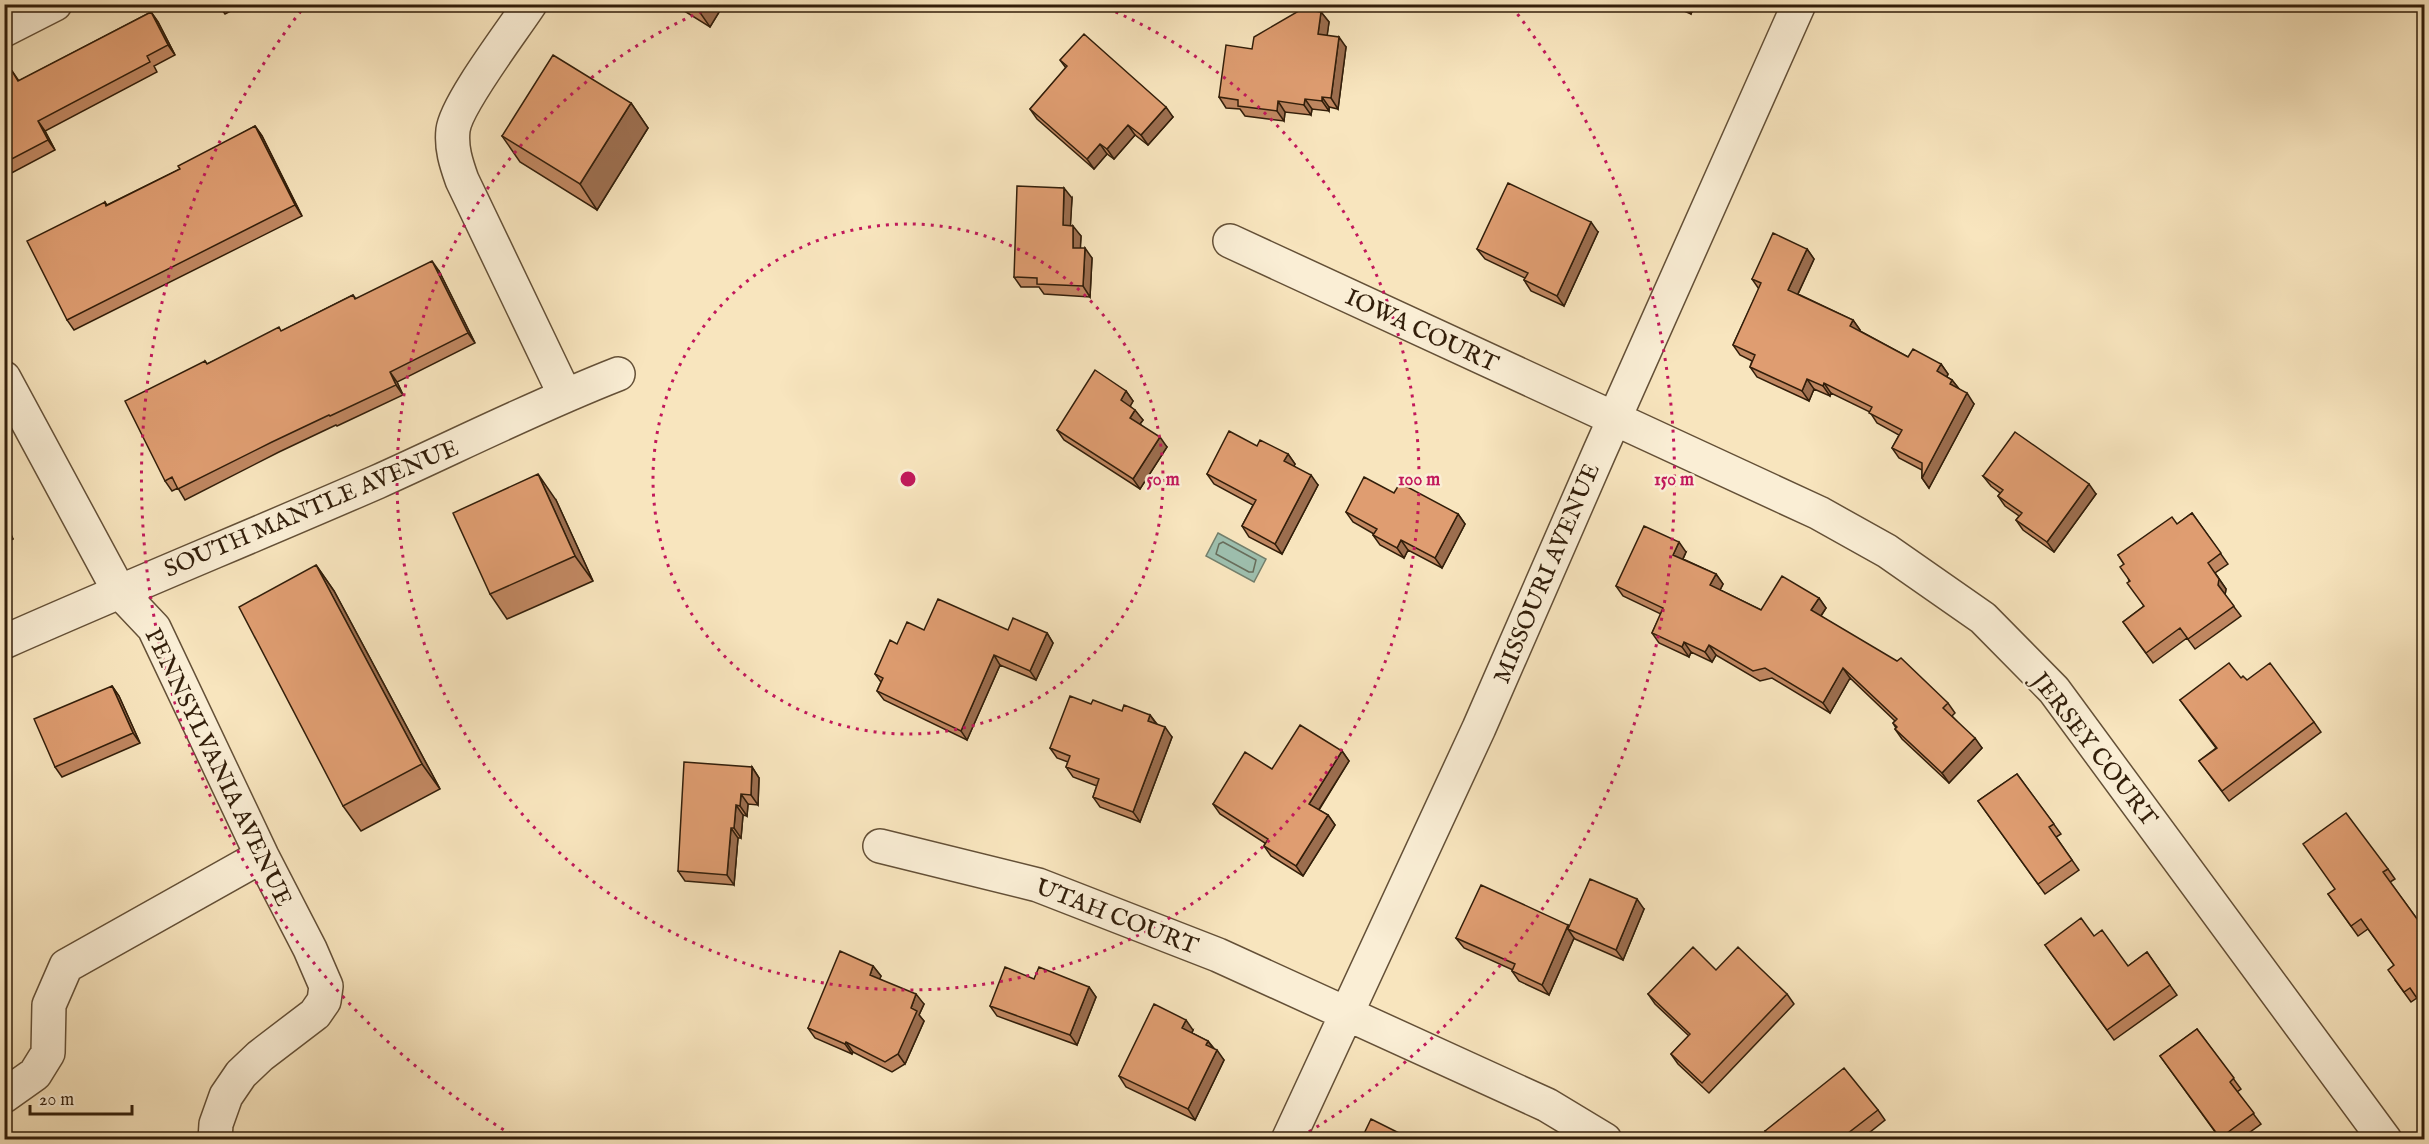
<svg xmlns="http://www.w3.org/2000/svg" width="2429" height="1144" font-family="'IM FELL English',serif">
<style>
.water{fill:#9ebfae;stroke:#737f6c;stroke-width:1.5}
.lines{fill:none;stroke-linecap:round;stroke-linejoin:round}
.shore{stroke:#686e5c;stroke-width:1.5}
.street-casing{stroke:#645037;stroke-width:36}
.street{stroke:#faeed5;stroke-width:33}
.wall{fill:#c08761;stroke:#321e0a;stroke-width:1.5}
.shaded-wall{fill:#9c6e4f;stroke:#321e0a;stroke-width:1.5}
.building{fill:#df9d71;stroke:#321e0a;stroke-width:1.5}
.ring{fill:none;stroke:#c2185b;stroke-width:3;stroke-dasharray:3 6}
.labels{text-anchor:middle;stroke-width:5;stroke-linejoin:round;paint-order:stroke}
.street-label{font-size:24px;fill:#321e0a;stroke:#faeed5}
.centre{fill:#c2185b;stroke:#faeed5;stroke-width:3}
.ring-label{font-size:18px;text-anchor:middle;font-weight:bold;fill:#c2185b;stroke:#faeed5;stroke-width:5;stroke-linejoin:round;paint-order:stroke}
</style>
<rect width="100%" height="100%" fill="#f8e5be"/>
<filter id="stains"><feTurbulence type="fractalNoise" baseFrequency=".00333" numOctaves="4"/><feColorMatrix values="0 0 0 0 .2 0 0 0 0 .09 0 0 0 0 .02 0 0 0 .5 -.17"/></filter>
<radialGradient id="worn" r=".72"><stop offset=".6" stop-color="#630" stop-opacity="0"/><stop offset="1" stop-color="#630" stop-opacity=".3"/></radialGradient>
<path class="water" d="M1218 533 1266 559 1254 582 1206 556Z"/>
<g class="lines">
<path class="shore" d="M1223 542 1256 560 1253 572H1249L1216 554 1219 544Z"/>
<g class="street-casing">
<path id="street" d="M530 4C513 30 456 104 453 130 451 148 456 163 462 180L565 395
M4 30 55 4
M1230 241 1819 513 1887 551 1983 618 2054 690 2385 1140
M4 378 119 591 154 628 262 856 310 949 326 986 324 1001 315 1014 260 1056 241 1074 226 1096 216 1124 215 1140
M4 642C128 587 253 536 377 482 457 446 536 406 618 374
M880 846 1038 885 1218 955 1547 1105 1605 1140
M4 1096 35 1074 48 1053 49 1005 66 966 262 856
M1288 1140 1479 728 1599 453 1799 4"/>
</g>
<use href="#street" class="street"/>
</g>
<path class="wall" d="M218 4H244L225 14Z
M673 4H724L710 27Z
M1668 4H1695L1691 14Z
M151 12 158 22 175 55 154 66 157 72 45 131 55 150 4 177V75L12 71 19 81Z
M1321 12 1329 22 1327 35 1346 47 1338 109 1329 107V111L1312 109 1311 115 1285 112 1284 121 1245 116 1240 109 1226 108 1219 97 1252 49Z
M1060 60 1173 117 1148 145 1135 135 1114 159 1107 154 1094 169 1037 119 1030 109 1066 68Z
M631 103 648 128 597 210 520 162 502 136Z
M255 126 262 136 302 216 74 330 67 320 105 202 107 205 180 169Z
M1072 198 1070 225 1081 236 1080 248 1092 258 1090 297 1044 294 1039 287H1021L1014 277Z
M1598 232 1564 306 1531 291 1524 280 1525 278 1485 259 1477 249Z
M1807 249 1814 259 1798 294 1853 320 1860 330V331L1908 357 1941 364 1948 374 1947 377 1952 380 1959 389 1974 404 1929 488 1922 478V470L1899 458 1892 448 1899 435 1877 423 1870 412 1831 393 1830 396 1814 389 1809 401 1757 377 1750 367 1752 361 1740 355 1733 345 1759 289 1752 279Z
M439 271 475 343 397 382 403 395 337 426 336 425 279 452 185 500 178 488 172 491 165 481 205 361 207 364 282 331 353 295 356 299Z
M1126 391 1133 401 1130 406 1143 420 1140 424 1167 447 1140 489 1064 440 1057 430Z
M1257 446 1288 454 1295 464 1294 466 1318 485 1282 554 1249 537 1242 526 1253 505 1214 484 1207 474Z
M1983 476 2096 494 2054 552 2023 530 2016 520 2019 516 2005 506 1998 496 2000 493 1991 486Z
M1394 493 1458 514 1465 524 1442 568 1408 550 1404 558 1380 545 1373 535 1374 534 1353 522 1346 512Z
M556 500 593 581 507 619 490 594Z
M2192 513 2228 564 2215 573 2226 589 2225 595 2241 616 2195 649 2187 638 2153 663 2123 622 2144 606 2129 581 2124 564 2118 555 2177 524Z
M4 519 13 539 4 543Z
M1686 552 1683 559 1716 574 1723 584 1720 590 1761 610 1819 598 1826 608 1821 616 1948 703 1955 713 1952 716 1982 748 1949 783 1902 739 1895 729 1896 728 1893 723 1895 721 1850 678 1830 713 1772 678 1760 681 1716 655 1712 662 1691 652 1689 657 1659 643 1652 633 1661 614 1623 596 1616 586Z
M316 565 334 591 440 789 361 831 343 806Z
M924 630H1008L1047 633 1053 643 1036 680 1000 665 967 740 884 700 877 691 881 682 875 674 897 644Z
M2241 678 2247 680 2314 722 2321 732 2229 801 2199 761 2216 748 2180 700Z
M112 686 119 696 140 743 62 777 55 767Z
M1091 704 1122 711 1150 715 1157 724 1172 737 1140 822 1100 807 1093 797 1097 786 1073 777 1066 767 1068 762 1057 758 1050 748Z
M1342 751 1349 761 1319 810 1328 815 1335 825 1303 876 1271 856 1264 846 1265 843 1220 814 1213 804 1272 769Z
M752 767 759 778 758 805 748 804 747 816 743 815 741 838H738L734 885 685 881 678 871Z
M2017 774 2061 834 2056 837 2079 870 2045 894 1978 801Z
M2388 869 2395 879 2390 882 2417 919 2424 920V1009L2417 998 2411 1002 2395 980 2394 965 2368 929 2358 936 2328 894Z
M1644 909 1623 960 1575 939 1574 938 1549 995 1519 981 1512 971 1513 970 1464 948 1456 938 1568 925 1569 926Z
M2094 936 2128 966 2147 952 2177 995 2114 1040 2045 945Z
M873 966 881 976 879 979 924 1004 919 1015 924 1021 905 1064 892 1072 853 1052 852 1054 815 1038 808 1028Z
M1716 970 1787 994 1794 1004 1709 1093 1678 1064 1671 1054 1689 1036 1655 1004 1648 994Z
M1034 979 1089 987 1096 997 1077 1045 997 1016 990 1006Z
M2197 1029 2241 1089 2237 1092 2261 1124 2239 1140H2221L2160 1056Z
M1193 1030 1192 1033 1208 1041 1224 1060 1195 1120 1126 1087 1119 1076Z
M1878 1110 1885 1120 1860 1140H1771L1765 1131Z"/>
<path class="shaded-wall" d="M694 4H724L710 27Z
M1684 4H1695L1691 14Z
M151 12 158 22 175 55 168 45Z
M1321 12 1329 22 1326 44 1318 34Z
M1339 37 1346 47 1338 109 1331 98Z
M1322 97 1329 107V111L1322 101Z
M1305 99 1312 109 1311 115 1304 105Z
M1278 101 1285 112 1284 121 1277 111Z
M631 103 648 128 597 210 580 184Z
M1166 107 1173 117 1148 145 1141 135Z
M38 121 45 131 55 150 48 140Z
M1128 125 1135 135 1114 159 1107 149Z
M255 126 262 136 302 216 295 205Z
M1100 144 1107 154 1094 169 1087 159Z
M1064 188 1072 198 1070 235 1063 225Z
M1591 222 1598 232 1564 306 1557 296Z
M1073 226 1081 236 1080 258 1073 248Z
M1085 248 1092 258 1090 297 1083 286Z
M1807 249 1814 259 1795 300 1788 290Z
M432 261 439 271 475 343 468 333Z
M1853 320 1860 330 1857 336 1850 326Z
M1941 364 1948 374 1944 381 1937 371Z
M390 372 397 382 403 395 396 385Z
M1807 379 1814 389 1809 401 1802 391Z
M1952 380 1960 390 1950 384Z
M1824 383 1831 393 1830 396 1823 386Z
M1126 391 1133 401 1128 410 1121 400Z
M1967 393 1974 404 1929 488 1922 478Z
M1135 410 1143 420 1137 428 1130 418Z
M1160 437 1167 447 1140 489 1133 479Z
M1288 454 1295 464 1291 471 1284 461Z
M538 474 556 500 593 581 575 556Z
M1311 475 1318 485 1282 554 1275 544Z
M2089 484 2096 494 2054 552 2047 542Z
M1458 514 1465 524 1442 568 1435 558Z
M4 519 13 539 4 526Z
M1401 540 1408 550 1404 558 1397 548Z
M1679 542 1686 552 1680 565 1673 555Z
M316 565 334 591 440 789 422 764Z
M2215 573 2226 589 2225 595 2218 585Z
M1716 574 1723 584 1717 596 1710 585Z
M1819 598 1826 608 1818 620 1811 610Z
M1047 633 1053 643 1036 680 1030 671Z
M1684 642 1691 652 1689 657 1682 647Z
M1709 645 1716 655 1712 662 1705 652Z
M994 655 1000 665 967 740 961 731Z
M1843 668 1850 678 1830 713 1823 703Z
M112 686 119 696 140 743 133 733Z
M1150 715 1157 725 1148 721Z
M1165 727 1172 737 1140 822 1133 812Z
M1975 738 1982 748 1949 783 1942 773Z
M1342 751 1349 761 1316 814 1309 804Z
M752 767 759 778 758 805 751 795Z
M741 794 748 804 747 816 740 806Z
M736 805 743 815 741 838 734 828Z
M1328 815 1335 825 1303 876 1296 866Z
M731 828 738 838 734 885 727 875Z
M1637 899 1644 909 1623 960 1616 950Z
M1568 925 1573 931 1568 929 1574 938 1549 995 1542 985Z
M873 966 881 976 877 985 870 975Z
M1089 987 1096 997 1077 1045 1070 1035Z
M916 994 924 1004 919 1015 924 1021 905 1064 898 1054 911 1008Z
M1186 1020 1193 1030 1189 1038 1182 1028Z
M1208 1041 1215 1051 1206 1045Z
M846 1042 853 1052 852 1054 845 1044Z
M1217 1050 1224 1060 1195 1120 1188 1109Z"/>
<path class="building" d="M1302 9 1321 12 1318 34 1339 37 1331 98 1322 97V101L1305 99 1304 105 1278 101 1277 111 1238 106V100L1219 97 1226 45 1252 49 1254 37Z
M151 12 168 45 147 56 150 62 38 121 48 140 4 163V75L12 71 18 81Z
M1084 34 1166 107 1141 135 1128 125 1107 149 1100 144 1087 159 1030 109 1067 66 1060 60Z
M553 55 631 103 580 184 502 136Z
M255 126 295 205 67 320 27 241 105 202 106 206 180 169 178 166Z
M1508 183 1591 222 1557 296 1524 280 1528 273 1477 249Z
M1017 186 1064 188 1063 225 1073 226V248H1085L1083 286 1037 284V278L1014 277Z
M1773 233 1807 249 1788 290 1853 320 1850 326 1908 357 1913 349 1941 364 1937 371 1952 380 1950 384 1967 393 1922 478V463L1892 448 1902 430 1869 413 1872 407 1824 383 1823 386 1807 379 1802 391 1750 367 1755 355 1733 345 1761 283 1752 279Z
M432 261 468 333 390 372 396 385 330 416 329 415 272 442 178 489 172 477 165 481 125 401 205 361 207 364 279 327 281 331 353 295 355 299Z
M1095 370 1126 391 1121 400 1135 410 1130 418 1160 437 1133 479 1057 430Z
M1229 431 1257 446 1260 440 1288 454 1284 461 1311 475 1275 544 1242 526 1256 500 1207 474Z
M2015 432 2089 484 2047 542 2016 520 2022 513 1998 496 2003 490 1983 476Z
M538 474 575 556 490 594 453 513Z
M1364 477 1394 493 1400 483 1458 514 1435 558 1401 540 1397 548 1373 535 1377 529 1346 512Z
M2192 513 2221 553 2208 563 2219 579 2218 585 2234 606 2188 639 2180 628 2146 653 2123 622 2144 606 2127 583 2130 581 2120 567 2124 564 2118 555 2172 517 2177 524Z
M1644 526 1679 542 1673 555 1716 574 1710 585 1761 610 1782 576 1819 598 1811 610 1897 661 1901 658 1948 703 1943 708 1975 738 1942 773 1895 729 1897 727 1893 723 1897 719 1843 668 1823 703 1765 668 1753 671 1709 645 1705 652 1684 642 1682 647 1652 633 1663 608 1616 586Z
M316 565 422 764 343 806 239 607Z
M938 599 1008 630 1013 618 1047 633 1030 671 994 655 961 731 877 691 883 678 875 674 890 640 897 644 907 622 924 630Z
M2229 663 2241 678 2243 676 2247 680 2270 663 2314 722 2222 791 2199 761 2217 748 2180 700Z
M112 686 133 733 55 767 34 719Z
M1070 696 1091 704 1093 700 1122 711 1124 705 1150 715 1148 721 1165 727 1133 812 1093 797 1099 779 1066 767 1070 756 1050 748Z
M1300 725 1342 751 1309 804 1328 815 1296 866 1264 846 1268 839 1213 804 1245 752 1272 769Z
M684 762 752 767 751 795 741 794 740 806 736 805 734 828H731L727 875 678 871Z
M2017 774 2054 824 2049 827 2072 860 2038 884 1978 801Z
M2346 813 2388 869 2383 872 2417 919 2421 916 2424 920V1006L2423 1007 2410 988 2404 992 2388 970 2394 965 2361 919 2351 926 2328 894 2335 889 2303 844Z
M1590 879 1637 899 1616 950 1568 929Z
M1481 885 1568 925 1542 985 1512 971 1515 964 1456 938Z
M2081 918 2094 936 2102 930 2128 966 2147 952 2170 985 2107 1030 2045 945Z
M1693 947 1716 970 1738 947 1787 994 1702 1083 1671 1054 1690 1034 1648 994Z
M840 951 873 966 870 975 916 994 911 1008 917 1011 898 1054 885 1062 846 1042 845 1044 808 1028Z
M1005 967 1034 979 1039 967 1089 987 1070 1035 990 1006Z
M1154 1004 1186 1020 1182 1028 1208 1041 1206 1045 1217 1050 1188 1109 1119 1076Z
M2197 1029 2234 1078 2230 1082 2254 1113 2220 1138 2160 1056Z
M1844 1068 1878 1110 1847 1134 1851 1140H1773L1765 1131Z
M1371 1119 1413 1140H1361Z
M1433 1133 1446 1140H1430Z"/>
<g class="ring">
<circle cx="908" cy="479" r="255"/>
<path d="M1099 5A511 511 0 1 1 717 5"/>
<path d="M519 1139A766 766 0 0 1 304 7M1512 7A766 766 0 0 1 1297 1139"/>
</g>
<g class="labels">
<g class="street-label">
<text transform="translate(1422 330) rotate(25)" y="8">IOWA COURT</text>
<text transform="translate(311 508) rotate(-23)" y="8">SOUTH MANTLE AVENUE</text>
<text transform="translate(1546 573) rotate(-67)" y="8">MISSOURI AVENUE</text>
<text transform="translate(2095 749) rotate(52)" y="8">JERSEY COURT</text>
<text transform="translate(219 767) rotate(64)" y="8">PENNSYLVANIA AVENUE</text>
<text transform="translate(1117 916) rotate(21)" y="8">UTAH COURT</text>
</g>
</g>
<circle cx="908" cy="479" r="9" class="centre"/>
<g class="ring-label">
<text x="1163" y="485">50 m</text>
<text x="1419" y="485">100 m</text>
<text x="1674" y="485">150 m</text>
</g>
<rect width="2429" height="1144" fill="none" stroke="#f8e5be" stroke-width="24"/>
<rect x="6" y="6" width="2417" height="1132" fill="none" stroke="#321e0a" stroke-width="3"/>
<rect x="12" y="12" width="2405" height="1120" fill="none" stroke="#321e0a" stroke-width="1.5"/>
<path d="M30 1105v9h102v-9" fill="none" stroke="#321e0a" stroke-width="3"/>
<text x="39" y="1105" font-size="18" fill="#321e0a" stroke="#faeed5" stroke-width="4.5" paint-order="stroke">20 m</text>
<rect width="100%" height="100%" filter="url(#stains)"/>
<rect width="100%" height="100%" fill="url(#worn)"/>
</svg>
